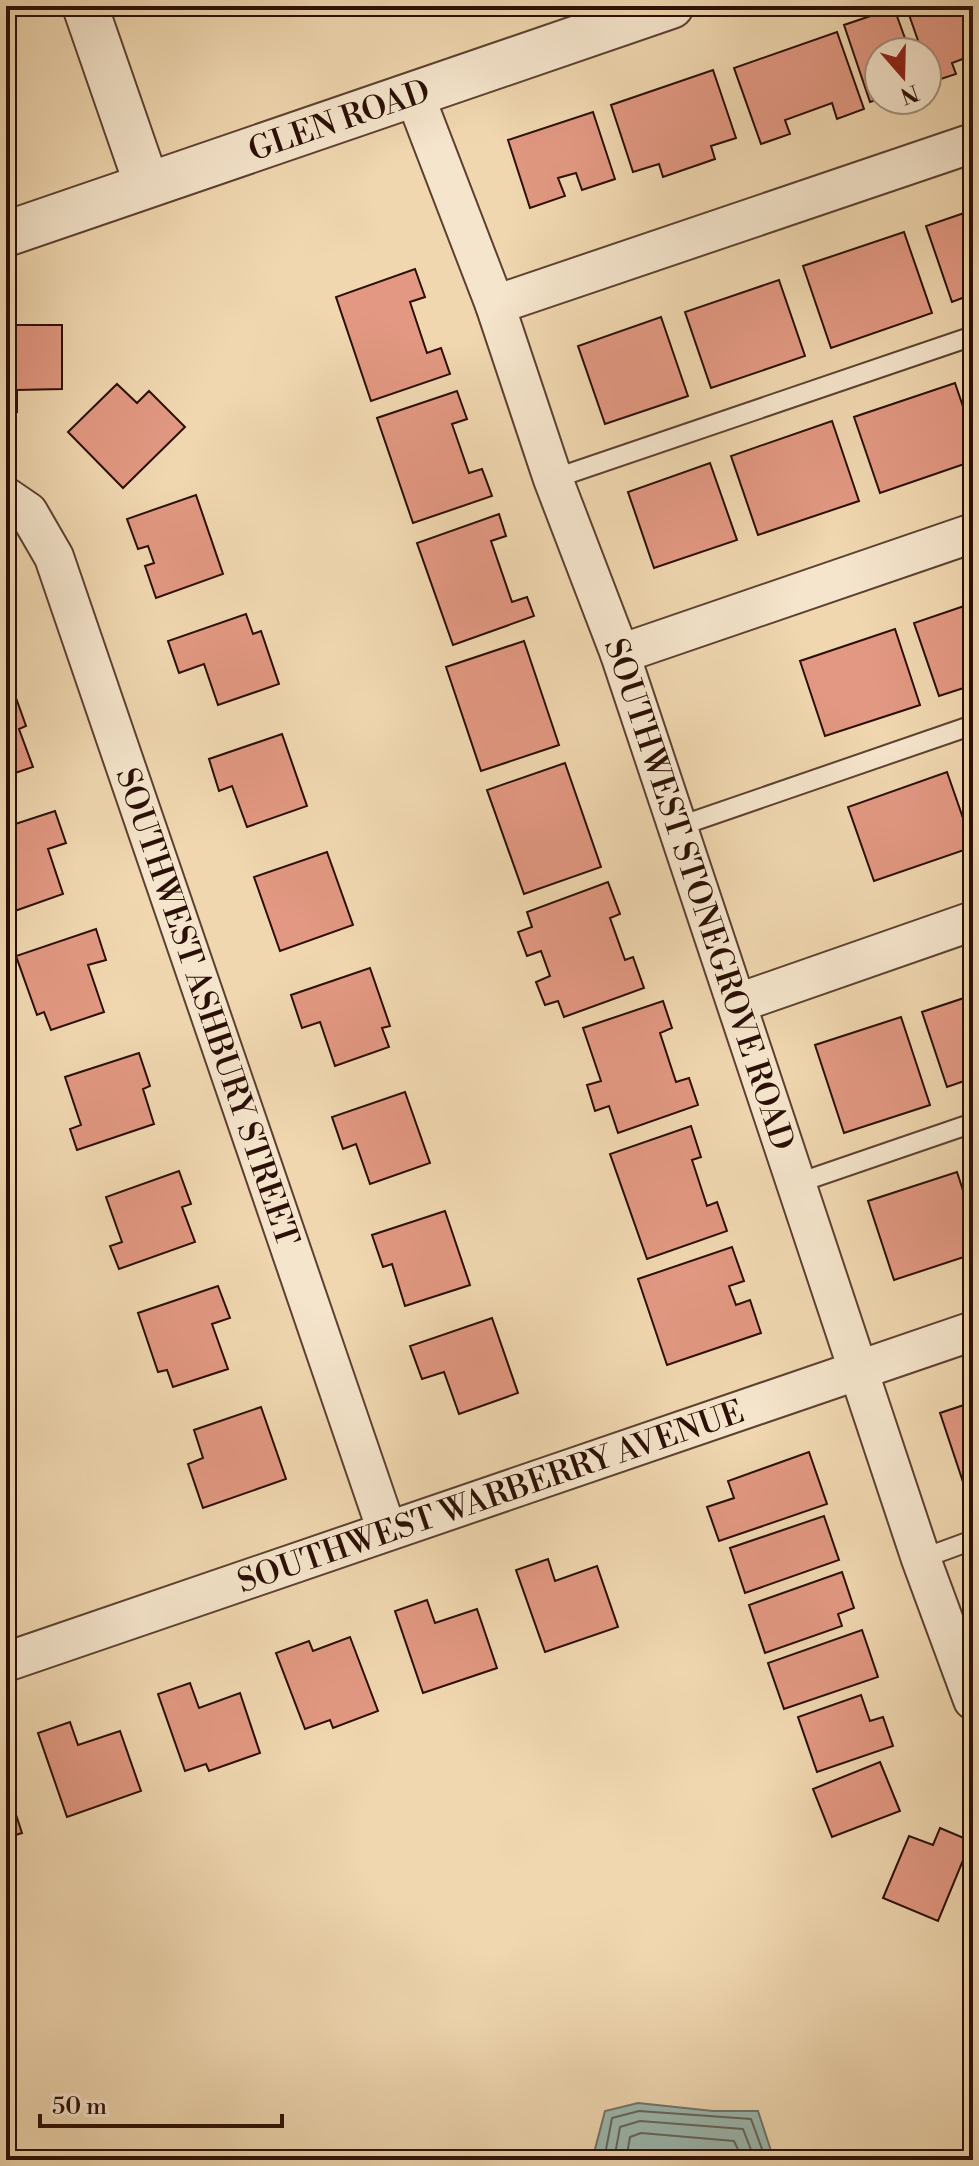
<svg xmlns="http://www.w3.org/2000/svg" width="979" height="2166" font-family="'Libre Bodoni',serif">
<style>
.water{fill:#9bb8b0;stroke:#6e746c;stroke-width:2}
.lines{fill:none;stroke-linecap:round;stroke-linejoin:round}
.shore{stroke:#63645a;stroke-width:2}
.building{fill:#e29882;stroke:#2b0f05;stroke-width:2}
.service-casing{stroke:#5c4130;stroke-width:22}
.minor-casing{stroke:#5c4130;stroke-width:42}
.tertiary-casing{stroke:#5c4130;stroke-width:48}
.service{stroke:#f5e5cc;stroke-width:18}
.minor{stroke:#f5e5cc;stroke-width:38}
.tertiary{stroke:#f5e5cc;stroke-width:44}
.labels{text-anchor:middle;stroke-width:6;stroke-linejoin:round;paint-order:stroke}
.street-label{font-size:32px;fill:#2b0f05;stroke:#f5e5cc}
</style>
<rect width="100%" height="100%" fill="#f0d7b0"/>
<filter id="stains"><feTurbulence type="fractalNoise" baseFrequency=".0025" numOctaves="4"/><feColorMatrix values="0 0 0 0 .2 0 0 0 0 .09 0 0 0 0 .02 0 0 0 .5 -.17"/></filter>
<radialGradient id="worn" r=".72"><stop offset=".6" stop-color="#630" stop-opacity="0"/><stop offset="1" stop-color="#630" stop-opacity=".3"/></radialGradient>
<path class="water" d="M638 2103 713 2111H758L774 2160H597L594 2153 605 2111Z"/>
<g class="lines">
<path class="shore" d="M604 2160 612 2118 639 2111 751 2119 766 2160
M614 2160 620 2127 640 2121 743 2129 755 2160
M626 2160 630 2137 641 2133 734 2141 743 2160"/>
</g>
<path class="building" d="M906 6H961L973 39V55L952 63 956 74 932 82 927 52H922Z
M894 8 910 52H879V99L870 102 844 25Z
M837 32 864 109 837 119 832 103 785 120 790 134 761 144 734 68Z
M713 70 736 138 711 146 715 159 663 177 659 164 633 172 611 105Z
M593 112 615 179 582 190 576 173 558 178 565 196 530 208 508 140Z
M973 210V294L952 302 926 226Z
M904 232 932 313 831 348 803 266Z
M415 269 425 297 410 302 427 353 441 348 450 374 371 401 336 297Z
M779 280 805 356 711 388 685 312Z
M661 317 688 396 605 424 578 346Z
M6 325H62V389L17 390V412H6Z
M955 383 973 436V461L880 493 854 417Z
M117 384 137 403 149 391 185 427 123 488 68 432Z
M457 391 467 419 452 424 469 473 482 469 492 496 413 523 377 418Z
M832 421 859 501 758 535 731 456Z
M710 463 737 540 654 568 628 492Z
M196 495 223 574 156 598 145 566 154 563 148 546 138 549 127 519Z
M499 514 506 536 491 541 512 602 527 597 534 616 453 645 417 543Z
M973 603V685L939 696 914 623Z
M246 614 253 634 261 631 279 684 218 705 204 664 179 673 168 641Z
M895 629 920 705 825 736 800 661Z
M524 641 559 745 481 771 446 667Z
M15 695 26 726 19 729 33 767 6 776V698Z
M282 734 307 806 247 827 232 786 219 791 209 759Z
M565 763 601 867 524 894 487 790Z
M947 772 973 847 874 881 848 807Z
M55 811 66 843 48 849 63 894 9 913 6 827Z
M327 852 353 925 280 951 254 877Z
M608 882 620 914 610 918 625 960 633 957 644 988 564 1017 558 1001 545 1005 536 982 550 976 541 951 527 956 518 932 532 927 527 912Z
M96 929 106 960 88 965 104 1012 51 1030 44 1012 37 1015 16 956Z
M370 968 390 1026 382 1028 389 1047 335 1066 320 1022 302 1028 291 995Z
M973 995V1078L947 1087 922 1012Z
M663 1001 672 1028 660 1033 676 1082 689 1078 698 1105 618 1133 609 1106 595 1111 587 1085 601 1081 583 1028Z
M901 1017 930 1105 844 1133 815 1045Z
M139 1053 150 1086 143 1089 154 1124 77 1150 70 1129 81 1125 65 1077Z
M405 1092 430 1163 370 1184 356 1144 343 1149 332 1117Z
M691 1126 701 1157 692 1160 707 1206 717 1202 727 1231 647 1259 610 1154Z
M179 1171 191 1204 182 1207 195 1242 119 1269 110 1246 122 1242 106 1197Z
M957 1172 973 1221V1254L894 1280 868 1201Z
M445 1211 470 1285 405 1306 392 1264 383 1267 372 1235Z
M732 1247 744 1281 729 1286 736 1305 750 1300 761 1333 667 1365 638 1279Z
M218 1286 230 1318 212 1324 228 1369 173 1387 167 1370 158 1372 138 1313Z
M492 1318 518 1393 459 1414 444 1372 422 1379 410 1346Z
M973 1402V1495L968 1497 940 1413Z
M261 1407 286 1479 203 1508 188 1464 203 1458 194 1430Z
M809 1452 827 1504 719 1541 707 1507 734 1498 728 1481Z
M824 1516 839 1560 745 1593 730 1548Z
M548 1559 555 1581 597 1566 618 1627 545 1652 516 1570Z
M842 1572 854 1608 838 1614 842 1626 765 1653 749 1605Z
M427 1600 435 1623 477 1609 497 1668 423 1693 395 1611Z
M862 1630 878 1677 784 1709 768 1663Z
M350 1637 378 1711 333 1728 330 1720 305 1729 276 1653 309 1641 313 1651Z
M190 1683 199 1708 240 1693 260 1753 209 1771 206 1764 185 1771 158 1694Z
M861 1695 870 1721 883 1717 893 1746 817 1772 798 1717Z
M70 1722 78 1745 120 1731 141 1791 67 1817 38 1733Z
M880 1762 900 1811 832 1837 813 1789Z
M6 1784 22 1833 6 1838Z
M940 1828 971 1841 938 1921 883 1898 909 1836 933 1845Z"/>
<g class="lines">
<g class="service-casing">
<path id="service" d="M553 479 973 336
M677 827 973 725
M798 1183 973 1123
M921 1559 973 1540"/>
</g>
<g class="minor-casing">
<g id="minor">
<path id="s1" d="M414 94 495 305 553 479 620 654 921 1559 973 1700"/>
<path d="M495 305 973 143"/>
<path id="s2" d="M6 497 28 512 54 557 387 1531"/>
<path d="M620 654 973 533"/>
<path d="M738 1003 973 921"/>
<path id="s3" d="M6 1662 973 1331"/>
</g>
</g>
<g class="tertiary-casing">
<g id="tertiary">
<path d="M85 6 147 185"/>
<path id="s4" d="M6 234 671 6"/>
</g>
</g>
<use href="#service" class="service"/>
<use href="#minor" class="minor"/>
<use href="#tertiary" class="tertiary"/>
</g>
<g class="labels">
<g class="street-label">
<text dy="11" stroke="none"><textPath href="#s4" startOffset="352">GLEN ROAD</textPath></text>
<text dy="11" stroke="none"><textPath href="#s1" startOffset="850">SOUTHWEST STONEGROVE ROAD</textPath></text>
<text dy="11" stroke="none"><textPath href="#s2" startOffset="554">SOUTHWEST ASHBURY STREET</textPath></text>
<text dy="11" stroke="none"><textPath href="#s3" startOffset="512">SOUTHWEST WARBERRY AVENUE</textPath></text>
</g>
</g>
<rect width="979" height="2166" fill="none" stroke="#f0d7b0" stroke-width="32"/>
<rect x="8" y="8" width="963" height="2150" fill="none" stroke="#2b0f05" stroke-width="4"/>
<rect x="16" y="16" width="947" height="2134" fill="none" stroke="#2b0f05" stroke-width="2"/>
<g transform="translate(903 76) rotate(160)"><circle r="38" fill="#f5e5cc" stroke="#a48f7c" stroke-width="2"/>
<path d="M0-6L14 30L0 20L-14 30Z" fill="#8f2418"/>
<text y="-12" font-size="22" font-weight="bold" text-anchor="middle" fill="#2b0f05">N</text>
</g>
<path d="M40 2114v12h242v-12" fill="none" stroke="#2b0f05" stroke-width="4"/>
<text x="52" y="2114" font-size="24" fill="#2b0f05" stroke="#f5e5cc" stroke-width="6" paint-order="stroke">50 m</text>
<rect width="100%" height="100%" filter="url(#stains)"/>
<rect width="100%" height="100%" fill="url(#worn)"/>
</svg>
